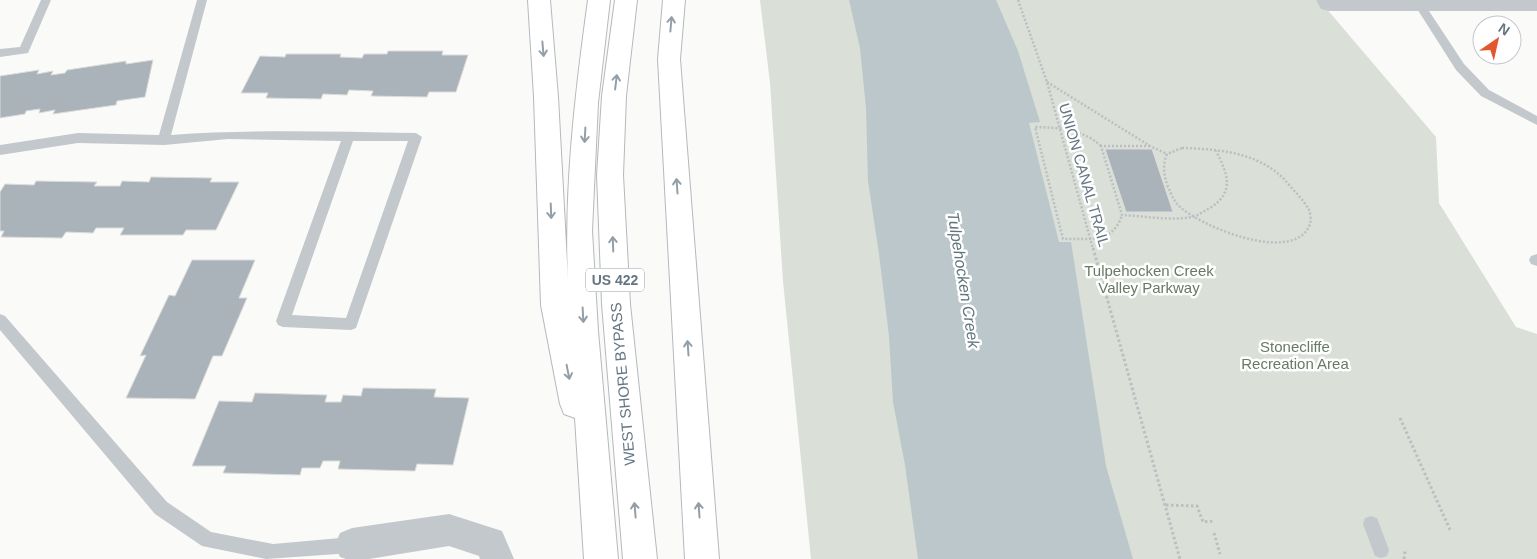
<svg xmlns="http://www.w3.org/2000/svg" width="1537" height="559" font-family="Helvetica,sans-serif">
<style>
.green{fill:#dadfd7}
.water{fill:#bbc7cb}
.building{fill:#aab3b9;stroke:#dcdcda}
.lines{fill:none;stroke-linecap:round;stroke-linejoin:round}
.motorway-casing{stroke:#b4b9bd;stroke-width:2}
.path-far1{stroke:#bbbfc2;stroke-width:2.5;stroke-dasharray:2 2;stroke-linecap:butt}
.path{stroke:#bbbfc2;stroke-width:3;stroke-dasharray:2.5 2.5;stroke-linecap:butt}
.service{fill:#c3c8cc;fill-rule:evenodd}
.minor{fill:#c3c8cc;fill-rule:evenodd}
.motorway{fill:#fff;fill-rule:evenodd}
.oneway{stroke:#939fa8}
.labels{text-anchor:middle;stroke-width:5;stroke-linejoin:round;paint-order:stroke}
.shield{fill:#fff;stroke:#939fa8;stroke-width:1}
.shield-label{font-size:14px;font-weight:bold;fill:#657683}
.street-label{font-size:15px;fill:#657683;stroke:#fff}
.park-label{font-size:15px;fill:#687a64;stroke:#fff}
.water-label{font-size:16px;font-style:italic;fill:#60757c;stroke:#fff}
</style>
<rect width="100%" height="100%" fill="#fafaf8"/>
<path class="green" d="M760 0H1319L1436 137 1439 203 1516 327 1537 334V559H811L783 281 770 83Z"/>
<path class="water" d="M849 0H996L1018 51 1040 122 1029 123 1059 242H1071L1106 466 1133 559H918L905 465 893 402 889 336 879 254 868 181 866 108 860 48Z"/>
<path class="building" d="M388 51H443L442 55H468L456 92H429L427 97 371 96 373 91 349 90 347 95 323 94 321 99 266 98 268 93H241L260 56 285 57 286 54H341L340 57 362 58 364 54H387Z
M153 60 145 97 117 101 116 105 53 114 55 110 39 113 40 109 26 111 25 114 0 118V76L39 70 37 74 53 71 51 75 65 73 67 70 126 61V64Z
M1105 149H1152L1173 212H1126Z
M151 177 212 178 210 182H239L216 230H186L183 235H120L124 228H96L93 233 66 232 62 238 1 237 4 231H0V192L5 184 34 185 36 181 97 182 94 186H120L122 181 149 182Z
M192 260H255L239 298H247L222 356H213L195 399 126 398 146 355 140 356 169 295 175 296Z
M363 388 436 389 434 397 469 398 453 465 417 464 415 471 338 469 340 461H323L320 468H302L300 475 223 473 226 466H192L219 401 252 402 255 393 327 395 325 402H341L343 395 361 396Z"/>
<g class="lines">
<g class="motorway-casing">
<path id="motorway" d="M528 0H550L558 97 568 281C564 187 575 94 588 0H610L598 103 592 231 598 331 618 559H584L575 418 564 414 560 404 541 305 534 97Z
M615 0H637L626 96 623 175 630 304 657 559H623L602 304 597 175 602 96Z
M663 0H685L680 59 719 559H685L658 59Z"/>
</g>
<path class="path-far1" d="M1018 0 1047 82 1093 249
M1047 82 1150 146 1167 154
M1101 146C1081 128 1060 128 1035 127L1063 239C1089 238 1112 245 1122 215
M1150 146H1101L1122 215C1144 216 1170 221 1192 217 1199 215 1204 211 1210 208 1235 192 1228 174 1216 151
M1182 148C1218 149 1258 152 1285 180 1292 189 1304 200 1309 210 1311 214 1311 220 1310 224 1295 266 1197 226 1177 204 1173 199 1171 193 1168 187 1164 175 1162 166 1167 154Z"/>
<path class="path" d="M1093 248 1180 559
M1400 418 1451 532
M1166 505 1197 506 1203 522 1214 521
M1214 533 1220 554
M1404 559 1405 551"/>
<path class="service" d="M41 0H51L28 53 0 57V49L20 47Z
M197 0H207L171 135C253 129 334 132 416 133L422 137 356 328 351 330 283 327 278 325 276 321 341 141 228 139 164 145 78 143 0 155V145L78 133 159 135ZM353 141H408L346 318 292 315Z
M1419 1 1423 2 1464 64 1489 90 1537 116V125L1481 96 1456 70 1414 4Z
M1537 254V266L1531 264 1529 260 1531 256Z
M0 314 5 316 167 502 211 532 273 544 352 537 358 539 360 545 358 551 352 553 266 559 202 546 155 514 0 330Z
M1371 516 1377 518 1389 550 1387 556 1381 558 1375 556 1363 524 1365 518Z"/>
<path class="minor" d="M1316 0H1537V11H1329L1321 9Z
M449 514 502 531 514 559H480L479 556 449 546 369 559H346L340 557 335 545 340 533 352 528Z"/>
<use href="#motorway" class="motorway"/>
</g>
<defs><path id="oneway-shaft" d="M-6 0H5M1.5-3L5.5 0L1.5 3" fill="none" stroke-width="1.6" stroke-linecap="round" stroke-linejoin="round" transform="scale(1.25)"/></defs>
<g class="oneway">
<use href="#oneway-shaft" transform="translate(671 24) rotate(-85)"/>
<use href="#oneway-shaft" transform="translate(543 49) rotate(85)"/>
<use href="#oneway-shaft" transform="translate(616 82) rotate(-83)"/>
<use href="#oneway-shaft" transform="translate(585 135) rotate(93)"/>
<use href="#oneway-shaft" transform="translate(677 186) rotate(-94)"/>
<use href="#oneway-shaft" transform="translate(551 211) rotate(88)"/>
<use href="#oneway-shaft" transform="translate(613 244) rotate(-92)"/>
<use href="#oneway-shaft" transform="translate(583 315) rotate(87)"/>
<use href="#oneway-shaft" transform="translate(688 348) rotate(-94)"/>
<use href="#oneway-shaft" transform="translate(568 372) rotate(79)"/>
<use href="#oneway-shaft" transform="translate(635 510) rotate(-95)"/>
<use href="#oneway-shaft" transform="translate(699 510) rotate(-94)"/>
</g>
<g class="labels">
<rect class="shield" x="586" y="268.5" width="58" height="23" rx="4"/>
<g class="shield-label">
<text x="615" y="285">US 422</text>
</g>
<g class="street-label">
<text transform="translate(1084 175) rotate(74)" y="5">UNION CANAL TRAIL</text>
<text transform="translate(623 384) rotate(-95)" y="5">WEST SHORE BYPASS</text>
</g>
<g class="park-label">
<text x="1149" y="276">Tulpehocken Creek<tspan x="1149" dy="17">Valley Parkway</tspan></text>
<text x="1295" y="352">Stonecliffe<tspan x="1295" dy="17">Recreation Area</tspan></text>
</g>
<g class="water-label">
<text transform="translate(964 280) rotate(81)" y="6">Tulpehocken Creek</text>
</g>
</g>
<g transform="translate(1497 40) rotate(34)"><circle r="24" fill="#ffffff" stroke="#c1c8cd"/>
<path d="M0-4L9 19L0 12L-9 19Z" fill="#e4572e"/>
<text y="-8" font-size="14" font-weight="bold" text-anchor="middle" fill="#657683">N</text>
</g>
</svg>
